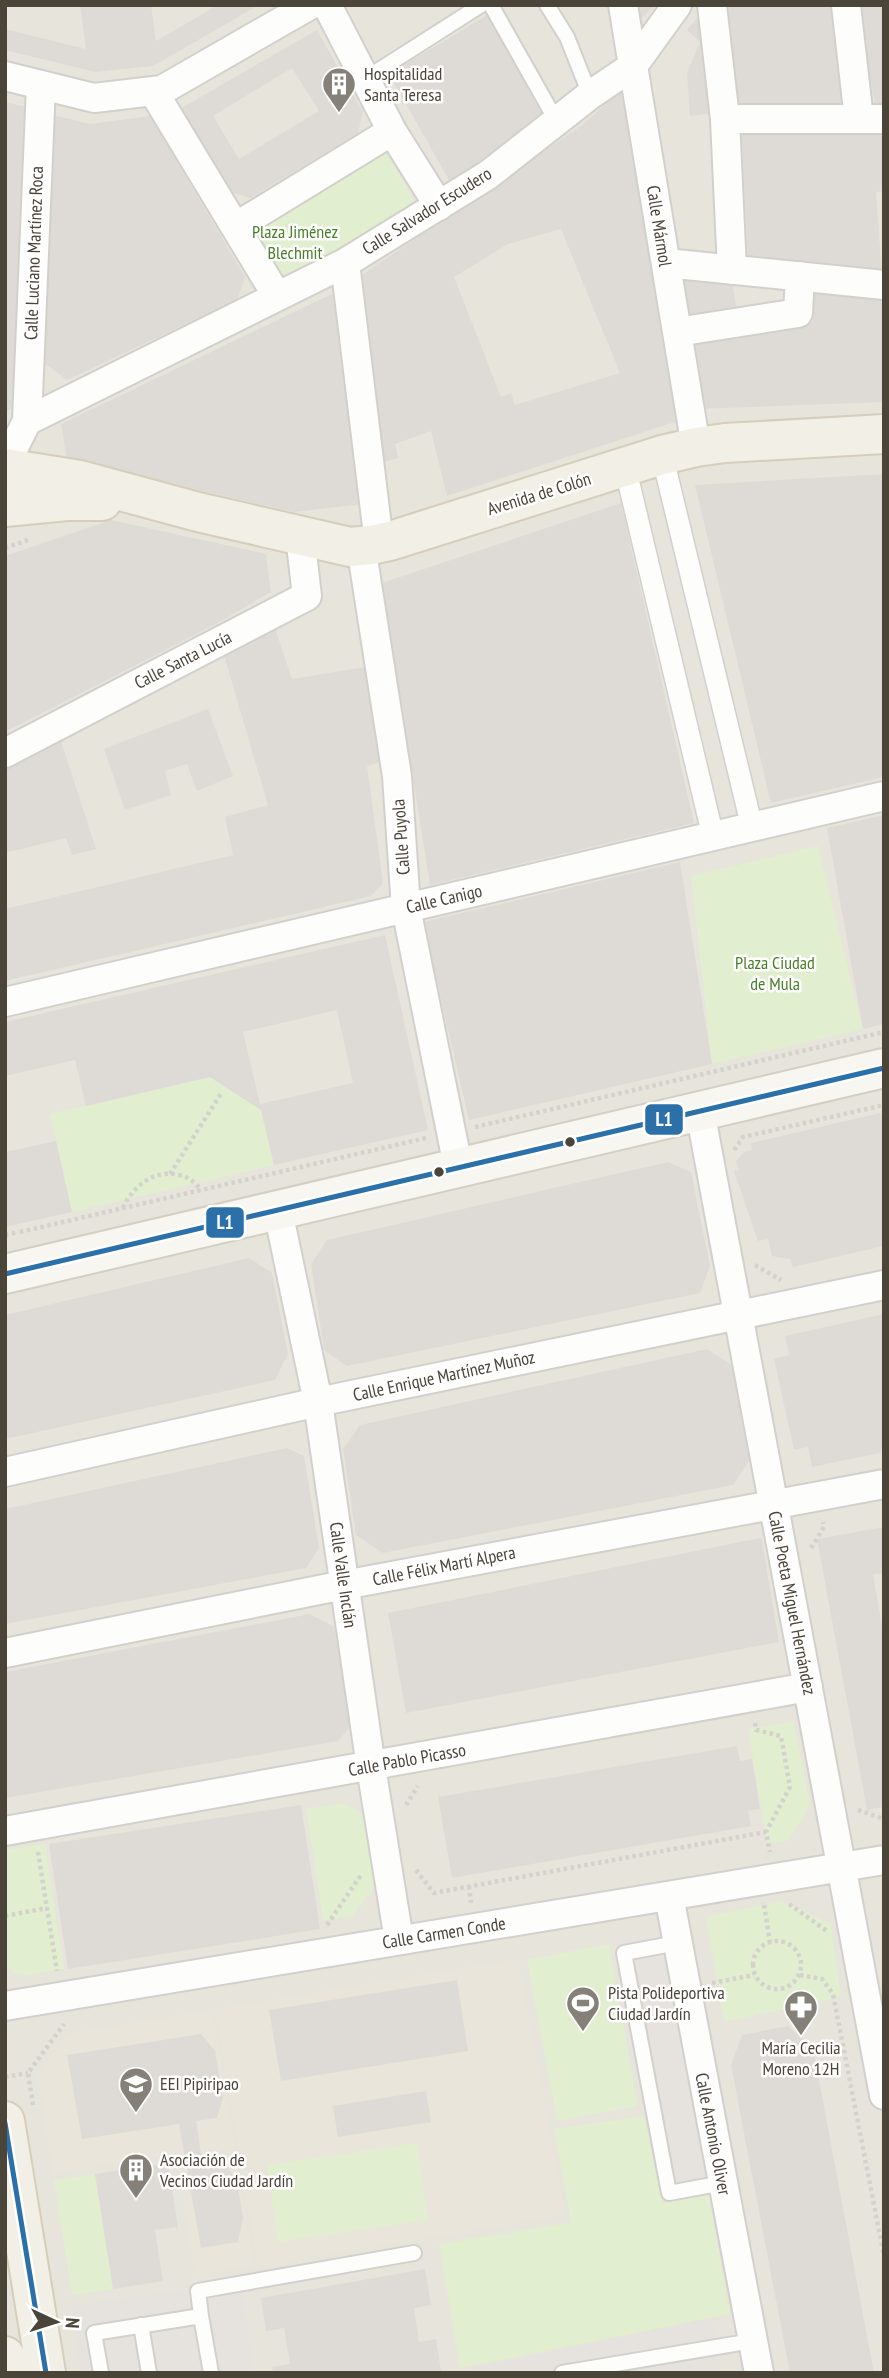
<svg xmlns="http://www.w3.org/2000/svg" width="889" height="2378" font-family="'PT Sans Narrow',sans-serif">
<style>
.residential{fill:#e7e4dc}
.education{fill:#eae5da}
.green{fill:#e1eecf}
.parking{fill:#e6e3df}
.building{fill:#dedbd6;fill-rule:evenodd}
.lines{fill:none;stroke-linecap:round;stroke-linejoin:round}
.service-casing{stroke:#d2d0cb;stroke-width:18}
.pedestrian-casing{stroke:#d2d0cb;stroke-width:24}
.minor-casing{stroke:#d2d0cb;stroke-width:32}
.secondary-casing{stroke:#d3cfc5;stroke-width:42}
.primary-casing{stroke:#d6cebb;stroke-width:42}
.path{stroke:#d3d2cc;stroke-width:4.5;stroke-dasharray:3.5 3.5;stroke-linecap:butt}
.service{stroke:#fdfdfc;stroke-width:14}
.pedestrian{stroke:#fdfdfc;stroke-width:21}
.minor{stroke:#fdfdfc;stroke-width:28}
.secondary{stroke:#f7f6f1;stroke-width:38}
.primary{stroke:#f2efe6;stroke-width:38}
.bus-1-casing{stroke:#fff;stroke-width:10}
.bus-1{stroke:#2b70a9;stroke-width:5}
.bus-dot{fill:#4b4439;stroke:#fff;stroke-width:2.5}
.labels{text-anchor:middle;stroke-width:5;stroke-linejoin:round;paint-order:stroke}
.poi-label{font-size:18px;fill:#4b4439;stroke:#fff;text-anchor:start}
.street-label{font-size:18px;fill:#4b4439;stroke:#fff}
.park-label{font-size:18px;fill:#4a7f2a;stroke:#fff}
.line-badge{stroke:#fff;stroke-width:2.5}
.badge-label{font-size:19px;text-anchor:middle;font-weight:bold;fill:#fff}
</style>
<rect width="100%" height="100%" fill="#f4f2ee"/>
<path class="residential" d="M5 5H884V2373H5Z"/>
<path class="education" d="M518 1959 565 2215 258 2267 215 2009Z
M212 2010 254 2265 195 2275 176 2154 52 2173 38 2074 67 2034Z"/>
<path class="green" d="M387 153 417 206 282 286 251 233Z
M818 846 863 1029 712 1064 691 876Z
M210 1077 261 1110 274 1165 72 1212 50 1114Z
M794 1722 810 1804 789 1840 767 1844 748 1729Z
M344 1803 363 1814 376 1886 352 1916 323 1921 306 1809Z
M45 1844 64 1969 19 1976 5 1966V1850Z
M782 1901 831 1924 841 1997 724 2022 706 1917Z
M609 1944 638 2106 557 2121 527 1960Z
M644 2116 663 2203 709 2195 730 2314 460 2368 439 2244 571 2222 554 2129Z
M417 2143 428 2220 278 2242 267 2165Z
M95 2174 113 2289 72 2295 54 2180Z"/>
<path class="parking" d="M692 1929 742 2184 665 2199 615 1944Z
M241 2281 254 2373H81L71 2306Z
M711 2318 721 2373H450Z"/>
<path class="building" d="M80 5H151L156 41 218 5H259L153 66 95 72 5 50V29L86 49Z
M636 5H655L638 22Z
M728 5H836L846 111 737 114Z
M857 5H884V109L876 110Z
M489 14 546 122 454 189 389 74Z
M698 17 710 29 717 113 690 116 687 73 700 42 687 30Z
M317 30 363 112 358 133 250 198 227 191 178 110ZM292 68 319 111 239 159 213 116Z
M619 92 626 95 684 419 447 496 431 431 395 444 398 458 380 463 359 277 581 126ZM561 229 620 373 515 405 511 393 501 397 454 277 508 244Z
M5 102 26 107 13 408 5 411Z
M54 115 90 124 150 116 245 277 237 300 67 380 43 362Z
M741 124 884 125V191L876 192 882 274 748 260Z
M681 270 731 274 737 312 691 319Z
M811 286 884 299V402L698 409 688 338 813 322Z
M338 291 363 504 294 512 67 460 61 424Z
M884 474V777L771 803 695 485Z
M621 503 694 823 430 885 382 583Z
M111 520 266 554 271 592 214 625 5 732V556Z
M275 628 292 679 365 667 380 762 367 766 383 883 371 896 5 981V909L233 855 225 817 268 805 223 652Z
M208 709 233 776 197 791 187 764 165 771 171 795 125 810 104 749Z
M60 738 96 849 72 855 66 838 5 853V768Z
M884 815V1024L863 1029 827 828Z
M680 862 712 1064 469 1120 423 922Z
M385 935 428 1130 274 1165 261 1110 210 1077 86 1106 75 1060 5 1076V1022ZM337 1010 353 1083 260 1104 243 1032Z
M884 1112V1246L793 1267 790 1259 772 1256 768 1239 758 1241 734 1171 739 1170 736 1161 744 1152 752 1150 751 1143Z
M56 1141 72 1212 5 1227V1152Z
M668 1162 691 1172 710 1266 700 1293 347 1366 324 1350 311 1264 327 1240Z
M249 1258 272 1273 288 1354 275 1380 5 1439V1315Z
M884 1314V1452L812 1467 808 1447 794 1450 774 1359 789 1355 785 1336Z
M707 1349 735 1367 751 1458 733 1485 383 1553 356 1535 343 1449 360 1425Z
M287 1448 304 1456 319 1548 306 1568 5 1624V1509Z
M884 1527V1573L873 1574 884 1638V1807L867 1810 817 1539Z
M760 1538 762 1540 779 1642 406 1713 388 1613Z
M310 1614 334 1627 351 1726 338 1741 5 1798V1672Z
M737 1746 740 1761 752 1759 760 1809 748 1811 751 1826 452 1878 438 1797Z
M301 1805 320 1929 68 1969 49 1844Z
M457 1980 468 2051 281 2081 269 2010Z
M788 2026 813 2048 874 2373H790L731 2065 742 2035Z
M201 2034 215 2051 223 2098 217 2118 196 2121 203 2168 226 2164 237 2182 243 2218 238 2242 201 2248 179 2124 82 2139 67 2055Z
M426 2091 431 2122 338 2137 333 2106Z
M168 2163 178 2227 155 2230 163 2281 113 2289 95 2174Z
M425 2269 431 2305 414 2308 419 2342 436 2339 441 2371 431 2373H273L272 2367 290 2364 284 2328 266 2331 261 2298Z"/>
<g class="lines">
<g class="service-casing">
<path id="service" d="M491 5 557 122
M547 5 567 37 590 95
M365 79 481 5
M677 1943 624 1953 669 2193 723 2183
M201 2316 198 2291 414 2253
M141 2325 149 2373
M101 2373 94 2333 201 2316 211 2373
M562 2373 752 2341"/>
</g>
<g class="pedestrian-casing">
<path id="pedestrian" d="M662 455 752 827
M625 467 713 836"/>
</g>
<g class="minor-casing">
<path id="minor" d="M327 5 392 131 439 206
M623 5 696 447
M712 5 725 119 732 270
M846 5 859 119
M5 76 94 98 162 90 310 5
M153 91 277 296
M725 119H884
M237 226 392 131
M345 263 379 543
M666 263 884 285
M677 332 798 313 800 276
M27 421 345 263 488 175 590 95 633 66 677 5
M5 465 27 421 41 85
M361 546 397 776 406 908 458 1166
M5 753 307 596 300 536
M5 1002 884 796
M700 1111 884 2095
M278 1211 318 1402 371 1767 399 1940
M5 1472 318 1402 884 1285
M5 1653 344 1585 884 1484
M5 1831 808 1687
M669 1896 759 2373
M5 2006 884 1860"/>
</g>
<g class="secondary-casing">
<path id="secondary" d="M5 1274 884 1068"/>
</g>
<g class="primary-casing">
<path id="primary" d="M5 468 80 480 198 512 350 547 371 545 390 541 662 455 696 447 725 443 884 434
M5 507 67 501H102
M5 2121 46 2373
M5 2356 8 2373"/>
</g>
<path class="path" d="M5 548 31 539
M475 1127 884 1032
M734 1150 743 1137 884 1105
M170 1174 222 1092
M123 1208C133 1185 157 1167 183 1176 190 1178 195 1184 201 1189
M20 1232 426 1138
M5 1235 19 1232
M755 1265 781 1280
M811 1548 824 1527 823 1522
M755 1723 756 1730 781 1736 790 1787 766 1832 770 1852
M406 1805 418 1786
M858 1810 884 1819
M38 1852 57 1971
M416 1870 434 1893 766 1832
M469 1886 471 1903
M789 1904 827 1931
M764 1905 770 1942
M5 1916 47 1908
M327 1925 361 1875
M753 1965a24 24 0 1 1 48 0a24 24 0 1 1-48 0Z
M800 1975 822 1979 833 1994 884 2256
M712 1983 754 1975
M5 2077 28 2073
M33 2105 28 2073 64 2024"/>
<use href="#service" class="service"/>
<use href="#pedestrian" class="pedestrian"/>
<use href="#minor" class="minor"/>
<use href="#secondary" class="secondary"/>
<use href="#primary" class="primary"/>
<g class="bus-1-casing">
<path id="bus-1" d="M5 1274 884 1068
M5 2123 46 2373"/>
</g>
<use href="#bus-1" class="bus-1"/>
</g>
<defs>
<g id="building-pin" transform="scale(1.75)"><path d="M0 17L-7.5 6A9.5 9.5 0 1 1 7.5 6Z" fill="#868178" stroke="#fff"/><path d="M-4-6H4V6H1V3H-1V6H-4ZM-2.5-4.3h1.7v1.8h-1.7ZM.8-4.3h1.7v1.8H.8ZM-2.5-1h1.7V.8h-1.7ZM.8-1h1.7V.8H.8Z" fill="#fff"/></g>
<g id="stadium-pin" transform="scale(1.75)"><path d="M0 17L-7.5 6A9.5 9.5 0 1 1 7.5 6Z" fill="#868178" stroke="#fff"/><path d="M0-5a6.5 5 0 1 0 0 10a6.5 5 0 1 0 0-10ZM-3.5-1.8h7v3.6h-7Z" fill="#fff"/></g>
<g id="pharmacy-pin" transform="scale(1.75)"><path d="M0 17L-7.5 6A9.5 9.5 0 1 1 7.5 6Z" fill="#868178" stroke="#fff"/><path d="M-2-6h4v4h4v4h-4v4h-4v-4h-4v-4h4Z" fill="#fff"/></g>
<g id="school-pin" transform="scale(1.75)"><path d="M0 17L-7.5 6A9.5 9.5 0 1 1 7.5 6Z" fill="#868178" stroke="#fff"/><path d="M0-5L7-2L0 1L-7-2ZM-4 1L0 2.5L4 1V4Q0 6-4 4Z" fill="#fff"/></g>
</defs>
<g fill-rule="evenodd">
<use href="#building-pin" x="339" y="84"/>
<use href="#stadium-pin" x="583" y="2003"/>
<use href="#pharmacy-pin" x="801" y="2007"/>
<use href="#school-pin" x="136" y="2084"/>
<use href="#building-pin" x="136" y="2170"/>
</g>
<g class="bus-dot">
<circle cx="570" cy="1142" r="6"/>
<circle cx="439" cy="1172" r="6"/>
</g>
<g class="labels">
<g class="poi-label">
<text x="364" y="80">Hospitalidad<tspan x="364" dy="21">Santa Teresa</tspan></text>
<text x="608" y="1999">Pista Polideportiva<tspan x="608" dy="21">Ciudad Jardín</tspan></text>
<text x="801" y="2054" text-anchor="middle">María Cecilia<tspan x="801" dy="21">Moreno 12H</tspan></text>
<text x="160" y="2090">EEI Pipiripao</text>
<text x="160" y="2166">Asociación de<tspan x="160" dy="21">Vecinos Ciudad Jardín</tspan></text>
</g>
<g class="street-label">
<text transform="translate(427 211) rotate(-32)" y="6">Calle Salvador Escudero</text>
<text transform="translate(659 226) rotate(81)" y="6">Calle Mármol</text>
<text transform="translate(34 253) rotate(-88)" y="6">Calle Luciano Martínez Roca</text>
<text transform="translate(539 494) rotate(-17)" y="6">Avenida de Colón</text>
<text transform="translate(183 660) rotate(-27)" y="6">Calle Santa Lucía</text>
<text transform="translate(401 837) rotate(-94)" y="6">Calle Puyola</text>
<text transform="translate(444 899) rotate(-13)" y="6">Calle Canigo</text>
<text transform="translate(444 1376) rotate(-12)" y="6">Calle Enrique Martínez Muñoz</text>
<text transform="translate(444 1566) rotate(-11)" y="6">Calle Félix Martí Alpera</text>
<text transform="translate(343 1575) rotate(82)" y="6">Calle Valle Inclán</text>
<text transform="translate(792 1603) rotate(79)" y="6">Calle Poeta Miguel Hernández</text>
<text transform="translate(407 1760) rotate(-10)" y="6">Calle Pablo Picasso</text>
<text transform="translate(444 1933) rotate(-9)" y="6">Calle Carmen Conde</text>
<text transform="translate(713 2134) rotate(79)" y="6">Calle Antonio Oliver</text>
</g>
<g class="park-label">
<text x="295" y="238">Plaza Jiménez<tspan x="295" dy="21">Blechmit</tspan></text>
<text x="775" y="969">Plaza Ciudad<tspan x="775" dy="21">de Mula</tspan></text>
</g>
</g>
<g class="line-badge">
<rect x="644" y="1103" width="40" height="33" rx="7" fill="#2b70a9"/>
<rect x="205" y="1206" width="40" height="33" rx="7" fill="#2b70a9"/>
</g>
<g class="badge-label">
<text x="664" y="1126">L1</text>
<text x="225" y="1229">L1</text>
</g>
<rect width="889" height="2378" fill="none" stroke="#4b4439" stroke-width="14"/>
<g transform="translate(56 2322) rotate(94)" stroke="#ffffff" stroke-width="5" paint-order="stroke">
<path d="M0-5L12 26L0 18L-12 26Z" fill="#4b4439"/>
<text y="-10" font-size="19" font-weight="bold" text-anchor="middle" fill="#4b4439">N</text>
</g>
</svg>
